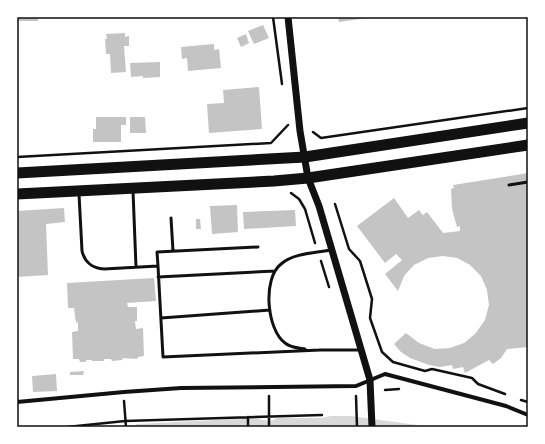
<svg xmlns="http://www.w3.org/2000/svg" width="545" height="444" font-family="Montserrat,sans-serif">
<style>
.water{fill:#d9d9d9}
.building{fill:#c4c4c4}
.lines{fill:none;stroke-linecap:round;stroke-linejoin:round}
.path{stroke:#111;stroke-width:2.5}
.service{stroke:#111;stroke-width:3}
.minor{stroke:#111;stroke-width:4}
.tertiary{stroke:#111;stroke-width:7}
.trunk{stroke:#111;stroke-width:11}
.neatline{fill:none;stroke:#111;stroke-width:1.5}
</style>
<rect width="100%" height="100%" fill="#fff"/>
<path class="water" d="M331 416H351L432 427H81L115 425 119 427 135 425 137 424 257 418C263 421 272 422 277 418H321Z"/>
<path class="building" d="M17 17H38V21H17Z
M338 17H368V18L339 22Z
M263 25 269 38 254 44 248 31Z
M125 33V37L129 36V46H124L126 72 111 73 110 54H106L105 39H107L106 34Z
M246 34 249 43 241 47 237 38Z
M214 44V50L219 49 221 68 188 71 187 58 182 59 181 47Z
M160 62V77L143 78V76L131 77 130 63Z
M259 87 262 129 209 133 207 104 224 103 223 90Z
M96 117H126V125H121V142H93V129H96Z
M130 117H145L146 133H130Z
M528 173V347L507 349 501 358 493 364 489 360 465 373 463 367 453 369 452 365 440 367 429 365 410 358 401 352 394 344 406 333 419 343 435 349 450 348 464 343 475 334 485 320 489 305 487 290 481 276 470 265 457 258 443 256 428 258 414 265 404 276 398 291 385 274 402 260 396 254 385 263 357 226 394 198 408 218 419 210 423 215 427 212 443 233 460 231V226L457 227 452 209 451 189 454 188 453 185Z
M237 205 238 232 212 234 210 206Z
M64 208 65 222 46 224 48 275 17 277V211Z
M295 210 296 226 244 229 243 212Z
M196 219H200L201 229H196Z
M154 278 156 301 127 303 128 307H137V321H135L136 329 143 328 144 356 138 357 137 359 123 358 122 360 112 361 111 359H104V361H92V360H86V362H80L79 359H73L72 332 78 331V322L76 323 74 308H68L67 283Z
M84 371 83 375H70V372Z
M56 374 57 391 33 392 32 376Z"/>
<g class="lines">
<path class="path" d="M273 17 282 84
M313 132 321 138 528 108
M17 157 271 143 288 125
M291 193 299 199 305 209 315 243
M335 204 349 249 360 261 372 299 370 318 382 352 393 362 425 371 432 369 472 378 478 384 505 394
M321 261 329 287
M385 390 399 389
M356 396 357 427
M521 400 528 402
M124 401 126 427
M248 417V427
M67 427 125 421 322 415
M269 427V396"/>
<path class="service" d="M509 185 528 182
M133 191 136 267
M79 194 82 251C85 263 92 268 104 269L158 266 163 357 320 350
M171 218 173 251
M158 266 157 252 258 247
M158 277 275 271
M161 318 270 310
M305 349C299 348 291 348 285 343 267 330 262 279 281 264 294 253 315 253 331 250
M319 350H361"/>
<path class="minor" d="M17 402 124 392 181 388 356 386 385 374 506 406 528 415"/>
<path class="tertiary" d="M288 17 300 131 308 178 319 206 370 380 372 427"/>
<path class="trunk" d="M17 173 305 157 528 123
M17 194 274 181 308 178 528 145"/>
</g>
<rect width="545" height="444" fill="none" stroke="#ffffff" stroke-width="36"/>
<rect x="18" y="18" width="509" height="408" class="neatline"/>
</svg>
